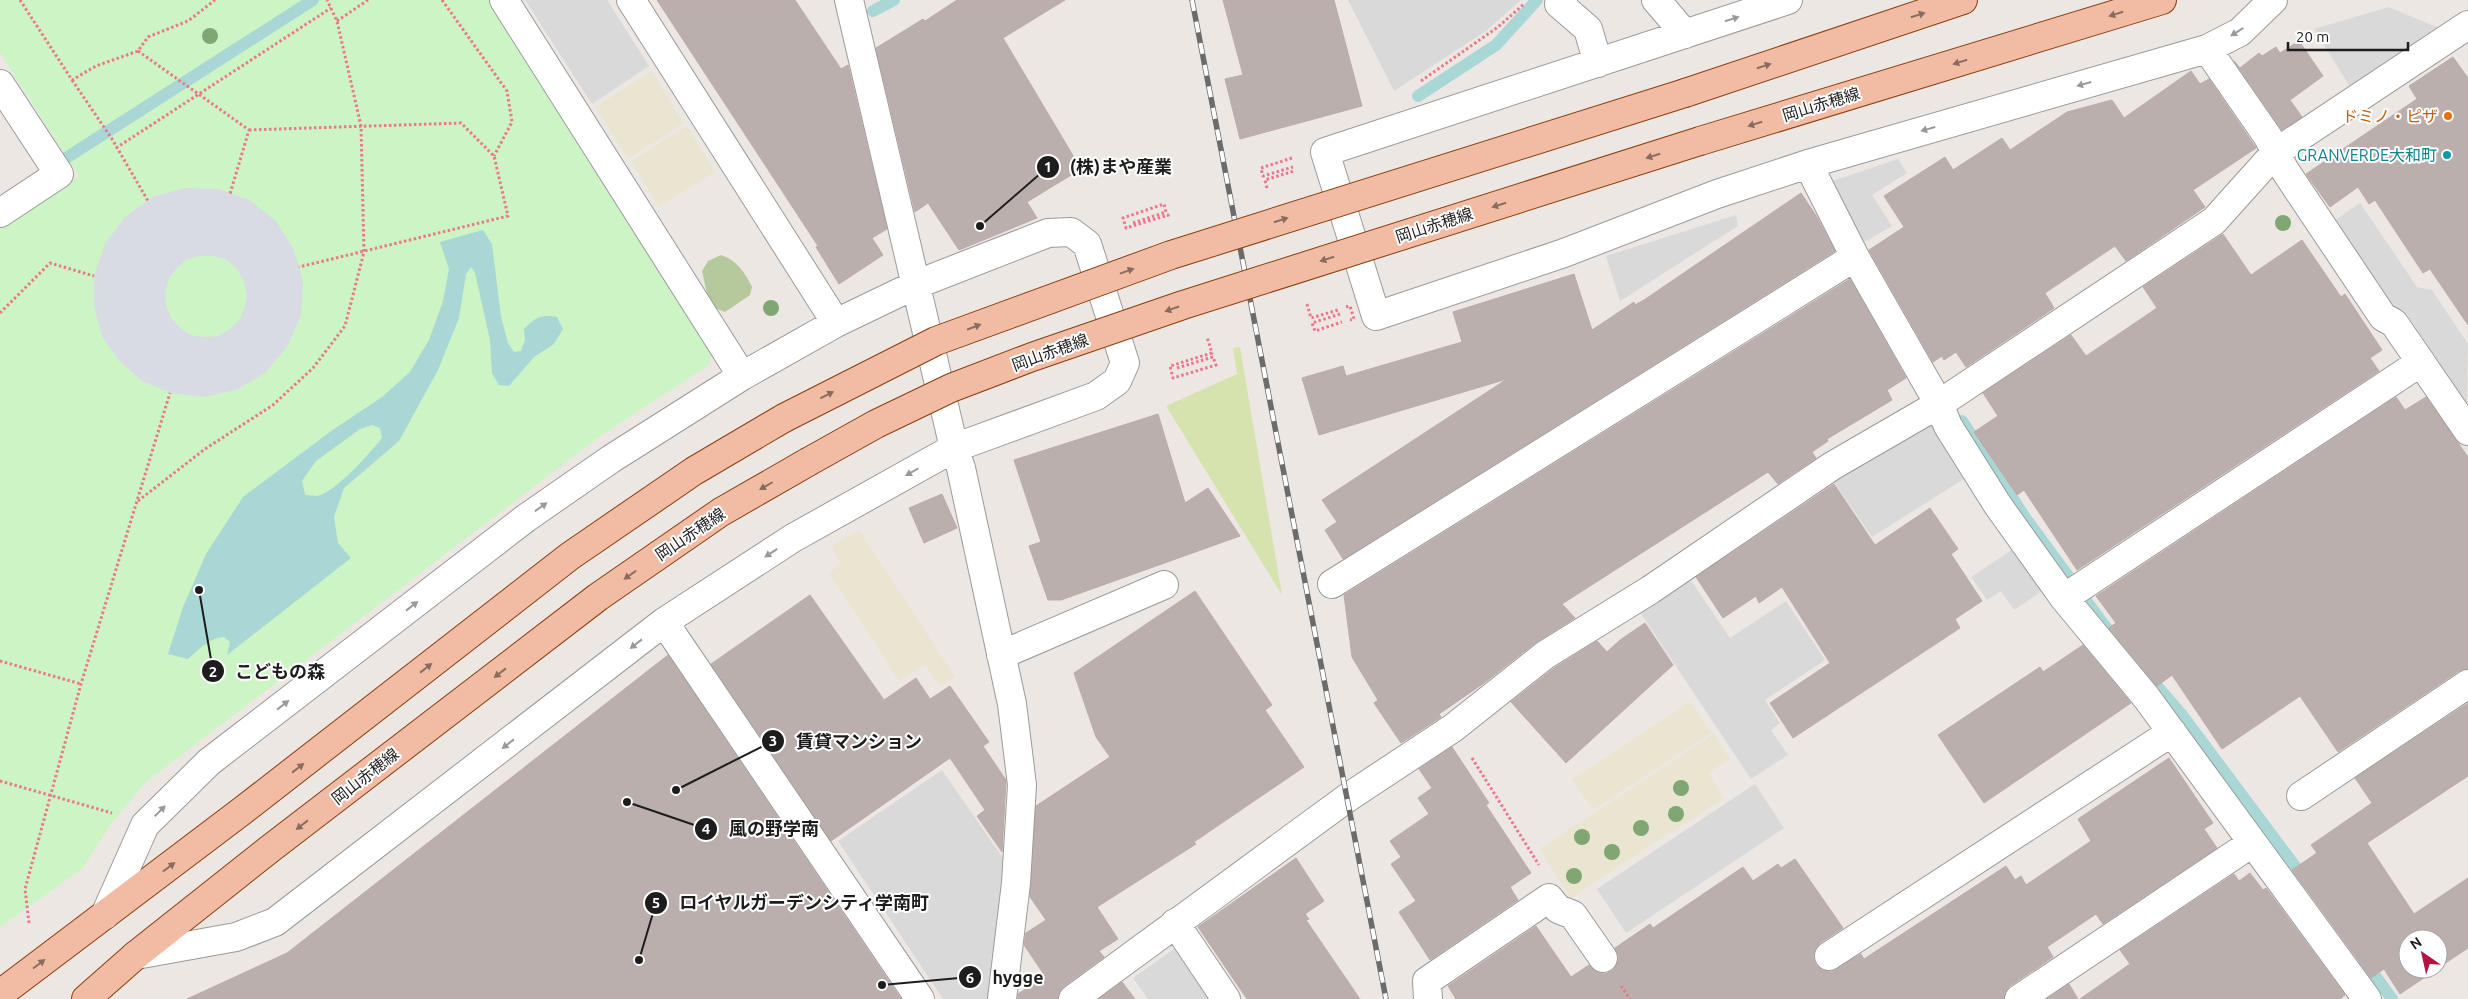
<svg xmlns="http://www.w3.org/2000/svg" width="2468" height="999" font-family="Ubuntu,'Noto Sans JP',sans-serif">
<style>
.farmland{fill:#eae5d1}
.grass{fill:#d6e3ae}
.forest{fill:#b5c99c}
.park{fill:#cdf4c4}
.parking{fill:#d9d9d9}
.plaza{fill:#d8dbe3;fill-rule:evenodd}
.water{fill:#a8d7d5;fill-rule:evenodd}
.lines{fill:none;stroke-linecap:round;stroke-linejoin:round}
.stream{stroke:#a8d7d5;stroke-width:12}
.building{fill:#baafad;stroke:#bdaba8}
.minor-casing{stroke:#9a9a9a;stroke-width:30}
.primary-casing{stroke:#883e0e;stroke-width:30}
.path{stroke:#ec768a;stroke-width:3;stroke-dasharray:2.5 2.5;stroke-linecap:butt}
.minor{stroke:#fff;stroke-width:28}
.primary{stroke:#f2bba3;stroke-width:28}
.rail-casing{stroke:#6b6b6b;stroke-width:5.5}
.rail{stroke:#fff;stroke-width:4;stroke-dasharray:11;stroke-linecap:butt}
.primary-bridge-casing{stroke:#883e0e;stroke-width:30;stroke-linecap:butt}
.path-bridge{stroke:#ec768a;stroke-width:3;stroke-dasharray:2.5 2.5;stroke-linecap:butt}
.primary-bridge{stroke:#f2bba3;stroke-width:28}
.tree{fill:#80a673}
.oneway{fill:#886c60}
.oneway2{fill:#999}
.food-dot{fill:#e8710a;stroke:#fff;stroke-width:2}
.culture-dot{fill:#0f9aa8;stroke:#fff;stroke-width:2}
.labels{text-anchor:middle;stroke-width:4;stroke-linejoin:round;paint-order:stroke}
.street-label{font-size:16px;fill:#1d1d1d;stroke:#fff}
.food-label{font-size:16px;fill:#c56008;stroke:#fff;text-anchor:end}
.culture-label{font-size:16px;fill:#0d838f;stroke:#fff;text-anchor:end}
.leader{fill:none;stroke:#1d1d1d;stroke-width:2}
.callout-dot{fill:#1d1d1d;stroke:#fff;stroke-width:2}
.mark-label{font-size:15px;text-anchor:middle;font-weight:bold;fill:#fff}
.callout-label{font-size:18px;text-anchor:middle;font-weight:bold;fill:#1d1d1d;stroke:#fff;stroke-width:4;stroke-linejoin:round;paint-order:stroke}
</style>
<rect width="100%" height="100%" fill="#ede7e4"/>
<path class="farmland" d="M651 71 684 123 628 159 595 107Z
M687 126 715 172 659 207 631 161Z
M859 529 955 677 940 686 925 665 899 681 829 573 841 563 831 546Z
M1690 702 1711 733 1593 810 1572 779Z
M1714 734 1730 759 1708 773 1724 798 1571 898 1539 849Z"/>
<path class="grass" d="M1240 347 1282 595 1166 406 1237 374 1233 348Z"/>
<path class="forest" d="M721 255C737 260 745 273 752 287L750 295 725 312 712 307 707 294 702 271 708 261Z"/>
<path class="park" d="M0 0H490L713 348 709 365 599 437 146 782 112 823 82 869 0 927V226L79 176 0 53Z"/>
<path class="parking" d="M525 0H607L649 66 592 104Z
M1348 0H1521L1486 31 1394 91Z
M2389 7 2446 31 2352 90 2314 29Z
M1898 159 1907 173 1872 195 1892 226 1863 243 1830 182Z
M2360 203 2417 287 2432 290 2468 344 2467 404 2405 311 2394 307 2335 220Z
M1736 215 1738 226 1620 301 1606 256Z
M1933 422 1967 477 1872 537 1834 482Z
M2013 549 2042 591 2014 610 2001 591 1987 600 1971 577Z
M1686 573 1730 638 1786 601 1825 660 1765 700 1780 723 1771 730 1788 755 1751 779 1636 606Z
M942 770 1007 864 989 999H943L838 841Z
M1755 784 1784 828 1626 933 1597 889Z
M1174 949 1208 999H1148L1133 978Z"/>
<path class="plaza" d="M185 188 219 189 251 201 277 222 294 250 303 282 301 316 287 347 265 373 236 390 203 397 170 393 142 381 119 361 102 336 94 306V276L105 244 125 217 152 197ZM200 256H214L227 260 237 269 244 281 247 294 245 307 240 319 230 329 218 336 205 337 191 335 180 328 171 318 166 305 165 292 169 278 177 268 187 259Z"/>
<path class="water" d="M483 230 492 244 501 317 508 343 514 352 521 351 525 340 524 329C536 317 541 314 557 317L563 329 554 344 534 357 509 386 499 385 492 373 490 340 475 273 471 267 466 274 459 318 438 370 399 441 344 488 334 517 338 543 351 558 227 655 230 642 224 637C209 638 199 649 188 659L168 654 183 607 206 554 243 497 334 429 382 397 410 372 429 340 443 301 449 269 440 242ZM372 425 380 428 382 438C371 452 335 493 317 496 314 496 309 495 305 495L302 481 316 461 360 429Z"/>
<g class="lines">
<path class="stream" d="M873 11 894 0
M1418 96 1496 45 1537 0
M52 167 313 0
M1962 421 2026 519 2104 625 2182 715 2306 881
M2365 962 2392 999"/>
</g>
<path class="building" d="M657 0H795L841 69 848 65 887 229 872 238 883 255 839 284 816 247 818 246Z
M957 0H1065L1003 38 1081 169 1027 202 1037 218 959 250 928 203 915 212 876 48 923 19 925 21Z
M1223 0H1334L1362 106 1240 139 1225 79 1243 75Z
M2299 41 2323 76 2290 100 2302 117 2282 130 2234 61 2240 68 2259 53 2262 56 2276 47 2280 53Z
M2453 57 2468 78V325L2430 269 2423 273 2375 200 2369 204 2358 187 2330 207 2306 174 2417 99 2409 86Z
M2191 71 2200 84 2209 79 2256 148 2193 190 2205 207 2126 261 2115 246 2045 293 2054 308 1966 367 1956 352 1944 360 1942 356 1933 362 1869 250 1904 227 1884 196 1945 157 1953 170 2002 138 2010 150 2067 112 2112 100 2124 118Z
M1801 193 1817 217 1835 251 1343 559 1325 530 1337 522 1322 500 1507 379 1319 435 1302 378 1343 366 1346 376 1462 342 1453 312 1574 274 1592 330 1634 302 1635 305 1644 300Z
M2223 234 2251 275 2302 240 2341 297 2345 294 2382 350 2370 358 2379 371 2077 570 2024 490 2017 495 1974 432 1998 416 1983 393 2071 335 2086 356 2157 308 2143 287Z
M1850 279 1906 378 1887 390 1892 400 1827 439 1828 441 1812 452 1816 458 1778 484 1768 472 1562 604 1575 618 1535 643 1484 683 1439 714 1441 717 1401 743 1374 703 1378 700 1352 657 1344 595Z
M2396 397 2405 410 2426 397 2468 457V669L2459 671 2338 752 2300 696 2222 749 2172 675 2157 686 2109 628 2116 623 2096 596Z
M1158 414 1185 503 1208 488 1240 536 1061 600H1048L1029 546 1041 542 1014 460Z
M1834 484 1875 545 1930 508 1958 549 1951 554 1982 601 1955 619 1960 628 1793 738 1770 703 1830 663 1782 587 1759 603 1756 596 1723 618 1696 577Z
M942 494 957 528 924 543 909 508Z
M1195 591 1272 705 1265 710 1304 767 1194 842 1196 844 1097 907 1118 939 1099 951 1104 957 1063 987 1058 999H1018V994L1045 976 1024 945 1026 933 1046 920 1030 897 1036 806 1110 757 1096 737 1074 673Z
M810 595 884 700 916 678 930 699 950 686 989 742 983 746 1006 780 1002 852 977 816 985 810 950 758 831 841 711 664Z
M1645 623 1673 665 1566 763 1511 702 1554 668 1597 641 1607 652 1620 640Z
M2083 645 2131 703 1984 803 1938 735 2040 667 2043 672Z
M668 655 901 999H187L287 953Z
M2468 703V776L2367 843 2414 914 2468 878V948L2438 968V939H2408V969H2437L2400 994 2384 969 2371 978 2292 870 2317 853 2311 845 2372 803 2355 778Z
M1452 747 1489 803 1486 805 1531 873 1510 887 1518 900 1430 960 1399 912 1416 901 1391 864 1401 857 1390 841 1429 814 1418 798 1432 788 1419 769Z
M2169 758 2213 823 2204 829 2217 848 2103 924 2096 914 2047 947 2053 957 2010 986 2005 992 2004 999H1456L1448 986 1536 926 1571 977 1589 965 1597 972 1604 974 1612 971 1617 965 1619 957 1615 948 1650 924 1653 928 1743 867 1753 881 1778 864 1781 868 1795 859 1843 928 1820 943 1815 949 1813 957 1816 965 1822 970 1830 972 1861 954 1864 959 2006 866 2015 880 2021 876 2026 885 2091 841 2078 819Z
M1296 858 1324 901 1305 914 1309 919 1306 920 1360 999H1247L1198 927Z
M2250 873 2263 890 2266 888 2345 995 2340 999H2080L2130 964 2120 950 2234 874 2239 881Z
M1122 982 1135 999H1099Z
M2069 984 2078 999H2047Z"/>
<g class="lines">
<g class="minor-casing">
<path id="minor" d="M504 0 742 376
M631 0 836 323
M849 0 954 448 961 468 1012 704 1022 785 1016 883 1002 999
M1563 0 1559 4 1588 29 1598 63
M1656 0 1685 34
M1788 0 1325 152 1376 316 1564 253 1717 194 1808 164 2207 49 2240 32 2273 0
M2207 49 2268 137 2284 169 2383 317 2394 323 2468 431
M0 84 59 174 0 213
M1808 164 1855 257 1939 404 1948 426 1997 504 2064 598 2146 697 2367 999
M1332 584 1855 257
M2064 598 2421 362
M664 622 920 999
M1001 655 1164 585
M2301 796 2468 684
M105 915 145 825 209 762 526 518 611 459 742 376 836 323 915 285 1048 233 1071 232 1087 244 1125 363 1117 381 1096 396 954 448 793 538 664 622 275 922 236 937 136 955
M1175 923 1226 999
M1829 956 2172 732
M1073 999 1347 798 1453 728 1545 655 1650 590 1832 466 1939 404 2214 221 2275 153 2468 25
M1428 999 1427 981 1549 898 1558 909 1573 915 1603 958
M2019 999 2252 843"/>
</g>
<g class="primary-casing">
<path id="primary" d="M1685 93 1963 0
M1700 141 2162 0
M0 994 242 811 570 556 694 471 784 418
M86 999 136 955 271 848 598 597 721 512 808 462"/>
</g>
<path class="path" d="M20 0 72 80 96 66 138 51 148 37 188 21 215 0
M442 0 507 91 512 122 494 156
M337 21 368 0
M138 51 249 130 230 194
M72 80 112 139 148 201
M1421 81 1498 27 1524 4
M249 130 461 123 494 156 508 216 299 267
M116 148 331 8
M1292 158 1261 168 1263 176 1293 167
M1267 188 1265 180 1294 171
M1133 223 1166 212 1164 204 1123 218 1126 228 1168 215 1169 219
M1307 304 1311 318 1338 310
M0 313 50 263 94 276
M1340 314 1312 323 1315 331 1342 322
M1177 368 1213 357 1216 365 1173 378 1170 366 1212 353 1207 337
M138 501 205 449 273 405 313 368 345 326 364 252 361 126 337 21 327 0
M0 661 81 684
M1472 758 1539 865
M0 781 112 813
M29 923 25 889 81 684 170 393
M1621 986 1630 999"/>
<use href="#minor" class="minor"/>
<use href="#primary" class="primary"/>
<g class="rail-casing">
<path id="rail" d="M1192 0 1386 999"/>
</g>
<use href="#rail" class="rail"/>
<g class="primary-bridge-casing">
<path id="primary-bridge" d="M784 418 936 341 1171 255 1685 93
M808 462 876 424 951 388 1032 357 1183 305 1700 141"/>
</g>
<path class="path-bridge" d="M1346 307 1350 306 1354 319 1350 320"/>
<use href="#primary-bridge" class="primary-bridge"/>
</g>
<g class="tree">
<circle cx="210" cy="36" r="8"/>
<circle cx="2283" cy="223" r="8"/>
<circle cx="771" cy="308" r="8"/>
<circle cx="1681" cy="788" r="8"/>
<circle cx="1676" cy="814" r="8"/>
<circle cx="1641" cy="828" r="8"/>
<circle cx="1582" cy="837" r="8"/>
<circle cx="1612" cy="852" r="8"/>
<circle cx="1574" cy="876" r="8"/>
</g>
<defs><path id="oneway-solid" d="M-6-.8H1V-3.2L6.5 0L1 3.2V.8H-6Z" transform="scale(1.25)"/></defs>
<g class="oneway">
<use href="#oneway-solid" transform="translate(2116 14) rotate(163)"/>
<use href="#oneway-solid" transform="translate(1918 15) rotate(-18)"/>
<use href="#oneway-solid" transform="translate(1960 62) rotate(163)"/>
<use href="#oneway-solid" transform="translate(1764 66) rotate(-18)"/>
<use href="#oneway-solid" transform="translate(1755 124) rotate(163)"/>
<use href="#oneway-solid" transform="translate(1653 156) rotate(162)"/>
<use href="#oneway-solid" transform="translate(1499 205) rotate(162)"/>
<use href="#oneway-solid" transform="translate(1281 220) rotate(-18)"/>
<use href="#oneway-solid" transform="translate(1327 259) rotate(162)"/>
<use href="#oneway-solid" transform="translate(1127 271) rotate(-20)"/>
<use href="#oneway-solid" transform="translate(1172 309) rotate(161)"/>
<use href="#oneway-solid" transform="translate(974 327) rotate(-21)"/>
<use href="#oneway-solid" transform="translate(827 395) rotate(-27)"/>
<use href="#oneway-solid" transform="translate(766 486) rotate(150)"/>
<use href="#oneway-solid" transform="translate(630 575) rotate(145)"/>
<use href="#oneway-solid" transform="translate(426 668) rotate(-38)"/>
<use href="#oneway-solid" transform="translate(500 673) rotate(142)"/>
<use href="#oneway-solid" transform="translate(298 768) rotate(-38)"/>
<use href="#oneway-solid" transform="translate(302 825) rotate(142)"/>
<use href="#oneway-solid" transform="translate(169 867) rotate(-37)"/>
<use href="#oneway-solid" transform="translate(39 964) rotate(-37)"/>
</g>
<g class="oneway2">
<use href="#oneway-solid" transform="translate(1732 19) rotate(-18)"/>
<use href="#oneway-solid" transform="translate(2237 32) rotate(148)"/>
<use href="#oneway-solid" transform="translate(2084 84) rotate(164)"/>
<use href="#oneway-solid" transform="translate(1928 129) rotate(164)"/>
<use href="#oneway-solid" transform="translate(912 472) rotate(150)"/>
<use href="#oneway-solid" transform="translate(541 507) rotate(-35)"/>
<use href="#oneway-solid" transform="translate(771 553) rotate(147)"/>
<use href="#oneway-solid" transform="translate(412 606) rotate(-38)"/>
<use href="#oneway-solid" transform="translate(636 644) rotate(142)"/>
<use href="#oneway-solid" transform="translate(283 705) rotate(-38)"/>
<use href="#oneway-solid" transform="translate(508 744) rotate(142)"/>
<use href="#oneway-solid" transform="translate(160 811) rotate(-45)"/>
</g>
<circle class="food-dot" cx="2448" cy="116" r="5"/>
<circle class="culture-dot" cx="2447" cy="155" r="5"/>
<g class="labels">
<g class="street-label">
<text transform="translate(1821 104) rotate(-17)" y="6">岡山赤穂線</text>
<text transform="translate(1434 225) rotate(-18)" y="6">岡山赤穂線</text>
<text transform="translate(1050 352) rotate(-20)" y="6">岡山赤穂線</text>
<text transform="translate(690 534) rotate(-34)" y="6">岡山赤穂線</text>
<text transform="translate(365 776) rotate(-38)" y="6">岡山赤穂線</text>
</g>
<g class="food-label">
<text x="2438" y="122">ドミノ・ピザ</text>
</g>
<g class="culture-label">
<text x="2437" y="161">GRANVERDE大和町</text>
</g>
</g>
<path class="leader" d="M980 226L1048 167M199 590L213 671M676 790L773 741M627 802L706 829M639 960L656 903M882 985L970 977"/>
<g class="callout-dot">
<circle cx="980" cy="226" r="5"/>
<circle cx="199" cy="590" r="5"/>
<circle cx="676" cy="790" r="5"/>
<circle cx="627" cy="802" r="5"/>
<circle cx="639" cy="960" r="5"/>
<circle cx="882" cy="985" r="5"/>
<circle cx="1048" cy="167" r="12"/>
<circle cx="213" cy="671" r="12"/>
<circle cx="773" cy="741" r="12"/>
<circle cx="706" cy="829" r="12"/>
<circle cx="656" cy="903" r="12"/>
<circle cx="970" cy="977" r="12"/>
</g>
<g class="mark-label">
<text x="1048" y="172">1</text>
<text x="213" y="677">2</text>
<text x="773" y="746">3</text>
<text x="706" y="834">4</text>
<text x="656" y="908">5</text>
<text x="970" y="983">6</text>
</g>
<g class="callout-label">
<text x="1121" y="173">(株)まや産業</text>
<text x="280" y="678">こどもの森</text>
<text x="859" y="748">賃貸マンション</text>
<text x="774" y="835">風の野学南</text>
<text x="804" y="909">ロイヤルガーデンシティ学南町</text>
<text x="1018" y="984">hygge</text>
</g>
<g transform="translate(2423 954) rotate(326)"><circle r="24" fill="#ffffff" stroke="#a5a5a5"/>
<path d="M0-4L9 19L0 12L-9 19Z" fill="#b71340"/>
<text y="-8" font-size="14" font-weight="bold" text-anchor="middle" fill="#1d1d1d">N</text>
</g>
<path d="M2288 42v8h120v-8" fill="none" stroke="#1d1d1d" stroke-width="2.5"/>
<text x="2296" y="42" font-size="15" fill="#1d1d1d" stroke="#ffffff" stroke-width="4" paint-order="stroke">20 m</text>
</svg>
